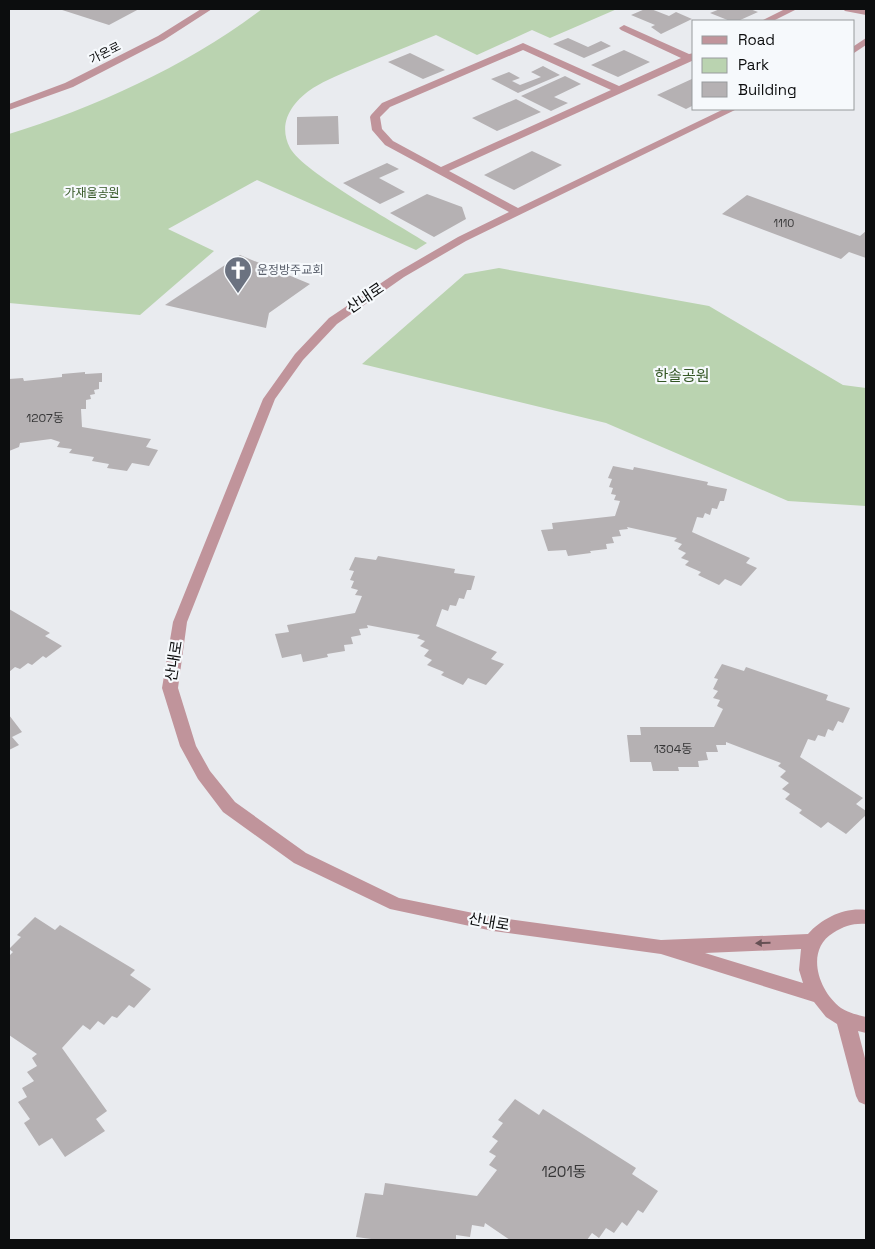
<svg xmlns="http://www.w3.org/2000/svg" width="875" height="1249" font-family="'Space Grotesk','Noto Sans KR',sans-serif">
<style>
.green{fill:#bad3b0}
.building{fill:#b5b1b3}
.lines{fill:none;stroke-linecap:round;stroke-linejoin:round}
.minor{fill:#c0949b;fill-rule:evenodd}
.oneway{fill:#665054}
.labels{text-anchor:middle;stroke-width:4.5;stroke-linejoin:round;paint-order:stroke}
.far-number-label{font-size:11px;fill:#363637}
.far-street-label{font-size:12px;fill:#0c0d0e;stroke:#f6f9fc}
.far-park-label{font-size:12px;fill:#345725;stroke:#f6f9fc}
.far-worship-label{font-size:12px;fill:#5b616d;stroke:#f6f9fc;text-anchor:start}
.number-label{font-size:12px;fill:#363637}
.street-label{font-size:15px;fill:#0c0d0e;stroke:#f6f9fc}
.park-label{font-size:15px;fill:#345725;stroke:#f6f9fc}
.near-number-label{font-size:15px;fill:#363637}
</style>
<rect width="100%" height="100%" fill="#e9ebef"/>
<path class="green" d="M262 9H617L550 38 532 30 477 55 436 35C409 46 381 57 355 68 341 74 326 80 313 88 292 102 277 123 290 148 303 172 399 225 427 243L416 250 257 180 168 229 214 251 140 315 9 303V134C94 108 191 64 262 9Z
M499 268 709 306 843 385 866 388V506L788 501 606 423 362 364 465 274Z"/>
<path class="building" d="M59 9H139L109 25Z
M645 9H651L669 16 676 12 692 19 661 34 651 27 655 25 631 15Z
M720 9H750L758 12 738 21H730L710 13Z
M568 38 588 47 601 41 611 46 584 58 553 44Z
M624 50 650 62 618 77 591 65Z
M410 53 445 70 423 79 388 62Z
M543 66 560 75 518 93 491 79 509 72 520 78 512 81 520 85 541 77 531 72Z
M565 76 581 84 554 97 568 103 551 111 521 96Z
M694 78V105L686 109 657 95Z
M516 99 541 112 497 131 472 118Z
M338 116 339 144 297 145V117Z
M532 151 562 165 514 190 484 175Z
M387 163 399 169 379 178 405 192 380 204 343 183Z
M427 194 462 207 466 219 434 237 390 213Z
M747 195 860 236 866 231V258L849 252 841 259 722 214Z
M240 255 310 284 269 313 266 328 165 305Z
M85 372V374L102 373V382H99V389L94 390 95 394 90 395 91 399 86 400V409H81L82 427 151 439 146 447 158 450 149 466 132 463 127 471 107 468 109 464 92 461 94 457 69 453 72 449 57 447 60 442 51 439 20 443 19 447 9 451V379L23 378 24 381 62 377V374Z
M613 466 633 470 634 467 708 482 707 485 727 489 724 501H720L717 509 712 508 710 515 705 513 703 518 697 517 692 532 750 558 746 563 757 568 741 586 725 579 719 585 698 575 701 572 685 565 689 561 681 558 686 553 678 549 682 544 674 541 677 538 627 527 628 529 619 530 621 536 612 537 614 543 606 544 607 549 590 551 591 553 568 556 566 550 548 551 541 530 553 529 552 523 615 516 620 501 614 500 616 495 611 494 613 488 609 487 612 479 608 478Z
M378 556 455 569 454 573 475 576 471 590H467L464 599 459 598 456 606 450 605 448 611 442 609 436 626 497 652 491 659 504 664 486 685 468 678 463 685 441 675 444 672 427 665 432 660 424 656 429 650 420 646 425 641 417 638 420 635 367 625 368 628 359 629 361 635 351 637 353 644 344 645 345 651 327 654 328 657 303 662 301 654 282 658 275 634 289 632 287 625 355 613 362 596 355 595 358 590 351 588 354 581 350 580 354 571 349 570 355 557 376 560Z
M9 609 50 633 45 636 62 646 46 658 43 656 32 665 28 663 20 669 15 667 9 672Z
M722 664 744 671 746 667 828 695 826 700 850 708 843 723 838 721 833 731 828 729 825 737 818 735 815 741 808 739 800 757 863 798 856 804 866 811V815L846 834 828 822 821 828 799 813 802 810 785 799 790 794 782 789 789 783 780 777 786 771 778 766 781 763 726 742V745H716L718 752H706L708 760 698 761 699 767H678L679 771H653L651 762H630L627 735H641L640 727H714L723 709 717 706 720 700 713 698 718 691 713 689 718 679 714 678Z
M9 715 22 732 12 737 19 745 9 750Z
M35 917 55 930 60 925 135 970 130 975 151 989 134 1008 129 1005 117 1018 112 1016 104 1025 98 1021 90 1030 83 1025 62 1048 107 1111 96 1119 105 1131 65 1157 52 1138 39 1146 24 1123 30 1119 18 1102 27 1097 22 1088 34 1081 27 1072 37 1066 32 1058 37 1054 9 1035V956L13 952 9 949 21 937 17 935Z
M515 1099 539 1115 543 1109 636 1168 632 1174 658 1191 643 1213 638 1210 627 1226 622 1222 614 1233 606 1228 599 1238 592 1233 587 1240H510L485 1223 484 1227 472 1225 470 1237 456 1235V1240H379L356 1237 365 1193 383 1195 385 1183 477 1196 497 1170 489 1165 496 1156 489 1152 498 1141 492 1137 503 1123 498 1120Z"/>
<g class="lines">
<path class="minor" d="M201 9H212L164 40 73 87 9 110V104L65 83 158 36Z
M785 9H797L773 21H761Z
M843 9H866V15L845 11Z
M624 25 689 54 694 53V60L449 171 518 208 724 109H737L466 241 404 277 337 324 303 360 275 399 187 622 178 688 196 746 210 771 235 802 306 853 399 898 493 917 661 940 808 934C822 918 845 907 866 910V924C854 923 844 926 833 933 805 950 818 991 841 1008 849 1013 858 1015 866 1017V1033L858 1031 866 1062V1105L859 1102 856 1096 837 1024 826 1017 814 1002 661 954 493 931 390 909 294 863 223 812 198 779 180 746 162 688 173 622 263 399 295 354 329 318 396 273 458 237 509 212 385 145 372 130 370 117 371 115 382 103 523 43 619 86 681 58 621 30 619 28ZM523 50 611 90 441 167 393 141 382 129 380 117 390 107ZM801 949 799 970 803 983 705 953Z
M866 38V45L854 53V46Z"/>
</g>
<defs><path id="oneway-solid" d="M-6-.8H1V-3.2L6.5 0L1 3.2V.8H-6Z" transform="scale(1.25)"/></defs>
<use class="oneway" href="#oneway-solid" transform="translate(763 943) rotate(178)"/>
<defs>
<g id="church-pin" transform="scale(1.4375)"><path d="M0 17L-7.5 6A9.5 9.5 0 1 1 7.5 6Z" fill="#6b7280" stroke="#f6f9fc"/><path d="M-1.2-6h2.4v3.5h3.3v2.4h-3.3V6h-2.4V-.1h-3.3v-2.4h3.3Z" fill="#fff"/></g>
</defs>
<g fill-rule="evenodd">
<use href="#church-pin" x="238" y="270"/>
</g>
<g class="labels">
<g class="far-number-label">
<text x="784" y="227">1110</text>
</g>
<g class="far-street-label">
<text transform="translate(105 53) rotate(-27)" y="4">가온로</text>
</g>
<g class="far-park-label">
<text x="92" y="197">가재울공원</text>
</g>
<g class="far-worship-label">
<text x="257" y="274">운정방주교회</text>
</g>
<g class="number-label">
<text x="45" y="422">1207동</text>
<text x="673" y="753">1304동</text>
</g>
<g class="street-label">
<text transform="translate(365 298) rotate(-34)" y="5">산내로</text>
<text transform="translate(174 661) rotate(-81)" y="5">산내로</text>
<text transform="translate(489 922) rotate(10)" y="5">산내로</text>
</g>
<g class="park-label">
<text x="682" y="381">한솔공원</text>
</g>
<g class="near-number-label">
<text x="564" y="1177">1201동</text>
</g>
</g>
<rect width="875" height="1249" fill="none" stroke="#0c0d0e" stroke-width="20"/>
<rect x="692" y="20" width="162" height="90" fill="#f6f9fc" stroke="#989b9d"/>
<rect x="702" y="36" width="25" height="8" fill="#c0949b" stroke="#989b9d"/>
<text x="738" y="45" font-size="15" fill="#0c0d0e">Road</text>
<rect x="702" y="58" width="25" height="15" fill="#bad3b0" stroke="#989b9d"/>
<text x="738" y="70" font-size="15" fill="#0c0d0e">Park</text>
<rect x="702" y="82" width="25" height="15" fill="#b5b1b3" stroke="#989b9d"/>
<text x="738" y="95" font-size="15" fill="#0c0d0e">Building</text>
</svg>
